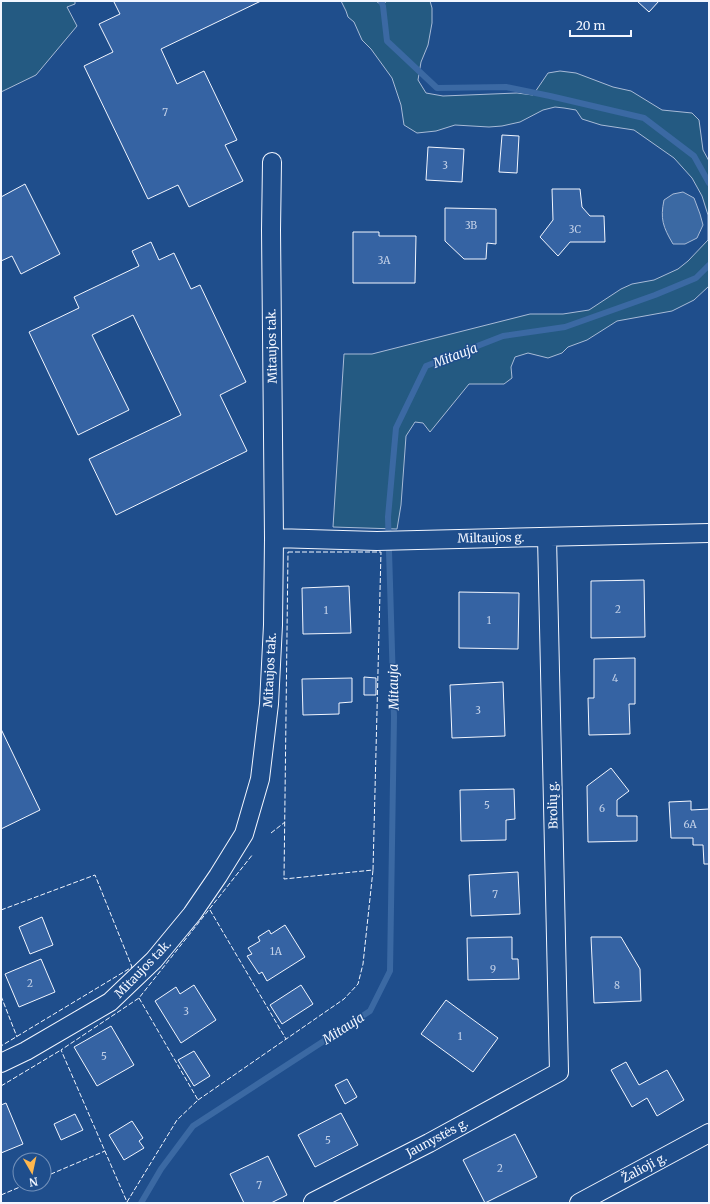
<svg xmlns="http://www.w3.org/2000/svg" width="710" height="1204" font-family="Merriweather,serif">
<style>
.green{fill:#245a82;stroke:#a8bbd7}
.water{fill:#3b69a3;stroke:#a8bbd7}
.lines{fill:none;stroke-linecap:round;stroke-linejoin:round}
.stream{stroke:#3b69a3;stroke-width:6}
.building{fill:#3563a3;stroke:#f2f6ff}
.minor-casing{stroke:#f2f6ff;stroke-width:20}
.minor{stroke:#1f4e8c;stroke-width:18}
.fence{stroke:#f2f6ff;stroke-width:1;stroke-dasharray:5 2;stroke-linecap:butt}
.labels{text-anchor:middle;stroke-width:3;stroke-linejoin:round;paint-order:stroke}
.number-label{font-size:10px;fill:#c3d1e8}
.street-label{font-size:12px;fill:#f2f6ff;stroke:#1f4e8c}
.water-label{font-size:13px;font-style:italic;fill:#f2f6ff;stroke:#1f4e8c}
</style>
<rect width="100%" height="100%" fill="#1f4e8c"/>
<path class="green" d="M1 1H75V4L67 7 77 26 36 75 1 92Z
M341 1H376L383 6 386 1H430L432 8V23L428 45 421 62 418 80 426 93 443 96 517 93 533 95 548 73 560 71 576 73 613 87 631 91 662 110 692 113 699 120 703 150 709 161V286L694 300 672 311 617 321 587 340 568 347 562 353 548 358 528 353 515 357 511 367 512 378 504 384H469L430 432 423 423 415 422 406 436 401 505 397 529 333 527 344 354H372L530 314H563L589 310 621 289 632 284 654 280 678 269 688 261 708 240V215L702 196 692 178 674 158 634 130 601 125 582 119 576 110 564 108 555 107 543 110 520 122 502 126 489 127 455 125 436 131 417 133 404 125 401 105 392 78 371 49 362 40 354 22 348 17 346 11Z"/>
<path class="water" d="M683 192 694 198 700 214 703 225 697 238 685 244H673C663 227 660 219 664 200L673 194Z"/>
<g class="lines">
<path class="stream" d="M381 1 383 6 387 41 437 88 506 87 550 96 644 118 694 156 709 183
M141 1203 161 1169 193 1126 370 1011 390 971 394 717 388 517 396 428 426 366 503 336 565 327 655 295 696 278 709 265"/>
</g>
<path class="building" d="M115 1H261L161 49 177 84 204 71 237 140 225 145 243 181 189 207 178 185 148 199 84 66 113 52 99 24 120 14 114 2Z
M637 1H659L649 12Z
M502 135 519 136 517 173 499 172Z
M428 147 464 149 462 182 426 180Z
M25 184 60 254 21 274 12 256 1 261V197Z
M552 189H580L582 207 590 216H604L605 242H570L558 256 540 237 553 220Z
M445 208 496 209V244L487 243 486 259H464L445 241Z
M353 232H379V236H416L415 283H353Z
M151 242 159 260 174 253 191 289 200 285 246 382 220 395 247 451 116 515 89 459 181 415 133 315 92 335 129 410 78 435 29 332 79 308 74 297 139 266 132 251Z
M644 580 645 637 591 638V581Z
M349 586 351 633 303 634 302 588Z
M459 592 519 593 518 649 459 648Z
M635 658V704H629L630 734 589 735 588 698H594V659Z
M364 677 376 678V695H364Z
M352 678V702L339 703V714L303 715 302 679Z
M503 682 505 736 452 738 450 685Z
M1 729 40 810 1 829Z
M611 768 629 791 617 800V816H637V841L588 842 587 786Z
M514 789 515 819 506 820V840L461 841 460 790Z
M691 801V810L709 809V864H704L703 845H693V838H671L669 802Z
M518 872 520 914 471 916 469 875Z
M42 917 53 945 30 954 19 927Z
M285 925 305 957 267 981 262 972 259 974 247 956 252 954 248 948 260 941 258 937 269 930 271 934Z
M512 937V959H518L519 979 468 980 467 938Z
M591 937H621L640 969 641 1001 594 1003Z
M41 959 55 992 19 1007 5 974Z
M194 985 216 1020 181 1043 155 1001 176 987 180 994Z
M301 985 313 1004 282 1024 270 1005Z
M446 1000 498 1038 473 1072 421 1034Z
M111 1026 134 1065 97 1086 74 1047Z
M194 1051 210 1076 194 1086 178 1060Z
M626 1062 639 1085 667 1070 684 1100 657 1116 647 1098 632 1107 611 1070Z
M347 1079 357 1097 345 1104 335 1085Z
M6 1103 23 1144 1 1153V1105Z
M341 1113 358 1145 315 1167 298 1135Z
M75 1114 83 1130 61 1140 54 1124Z
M132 1121 143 1138 139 1141 144 1148 124 1160 109 1135Z
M515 1134 537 1177 485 1203 463 1160Z
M268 1156 287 1195 271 1203H244L230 1174Z"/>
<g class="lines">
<g class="minor-casing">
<path id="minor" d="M274 538 377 541 709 533
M1 1063 26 1051 110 1002 154 960 192 914 218 876 244 834 260 779 269 704 273 625 274 538 271 230 272 162
M313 1202 429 1143 559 1072 547 537
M579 1203 709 1133"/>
</g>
<use href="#minor" class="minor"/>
<path class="fence" d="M288 552H381L373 870 284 879Z
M271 833 285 822
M1 910 95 875 132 967 1 1046
M210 910 286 1039
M1 996 17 1037
M139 998 198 1100 177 1120 127 1202 61 1050 139 998 253 854
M1 1086 61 1050
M198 1100 344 999 358 984 363 964 373 870
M44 1177 105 1151
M1 1195 27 1184"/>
</g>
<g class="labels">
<g class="number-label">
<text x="165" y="116">7</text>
<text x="445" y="169">3</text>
<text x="471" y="229">3B</text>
<text x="575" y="233">3C</text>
<text x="384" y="264">3A</text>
<text x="618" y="613">2</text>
<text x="326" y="614">1</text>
<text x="489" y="624">1</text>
<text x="615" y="682">4</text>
<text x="478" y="714">3</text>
<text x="487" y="809">5</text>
<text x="602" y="812">6</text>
<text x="690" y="828">6A</text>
<text x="495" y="898">7</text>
<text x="276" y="955">1A</text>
<text x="493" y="973">9</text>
<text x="30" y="987">2</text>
<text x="617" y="989">8</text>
<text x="186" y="1015">3</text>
<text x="460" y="1040">1</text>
<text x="104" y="1060">5</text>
<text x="328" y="1144">5</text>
<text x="500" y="1172">2</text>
<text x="259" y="1189">7</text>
</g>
<g class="street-label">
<text transform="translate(272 346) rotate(-91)" y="4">Mitaujos tak.</text>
<text transform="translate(491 538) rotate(-1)" y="4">Miltaujos g.</text>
<text transform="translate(270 670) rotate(-87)" y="4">Mitaujos tak.</text>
<text transform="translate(553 805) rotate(-91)" y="4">Brolių g.</text>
<text transform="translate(143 969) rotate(-46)" y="4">Mitaujos tak.</text>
<text transform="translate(437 1138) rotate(-28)" y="4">Jaunystės g.</text>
<text transform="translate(644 1168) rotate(-28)" y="4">Žalioji g.</text>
</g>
<g class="water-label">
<text transform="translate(455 355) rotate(-21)" y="5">Mitauja</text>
<text transform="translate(393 687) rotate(-91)" y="5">Mitauja</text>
<text transform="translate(343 1028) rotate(-33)" y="5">Mitauja</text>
</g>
</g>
<rect width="710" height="1204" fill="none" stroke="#f2f6ff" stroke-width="4"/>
<g transform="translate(32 1172) rotate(171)"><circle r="19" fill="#1f4e8c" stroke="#7391ba"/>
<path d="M0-3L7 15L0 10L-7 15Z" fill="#ffb74d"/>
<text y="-6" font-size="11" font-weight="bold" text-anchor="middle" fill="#f2f6ff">N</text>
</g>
<path d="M570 30v6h61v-6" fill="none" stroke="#f2f6ff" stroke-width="2"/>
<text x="576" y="30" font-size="12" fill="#f2f6ff" stroke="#1f4e8c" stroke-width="3" paint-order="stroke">20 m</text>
</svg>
